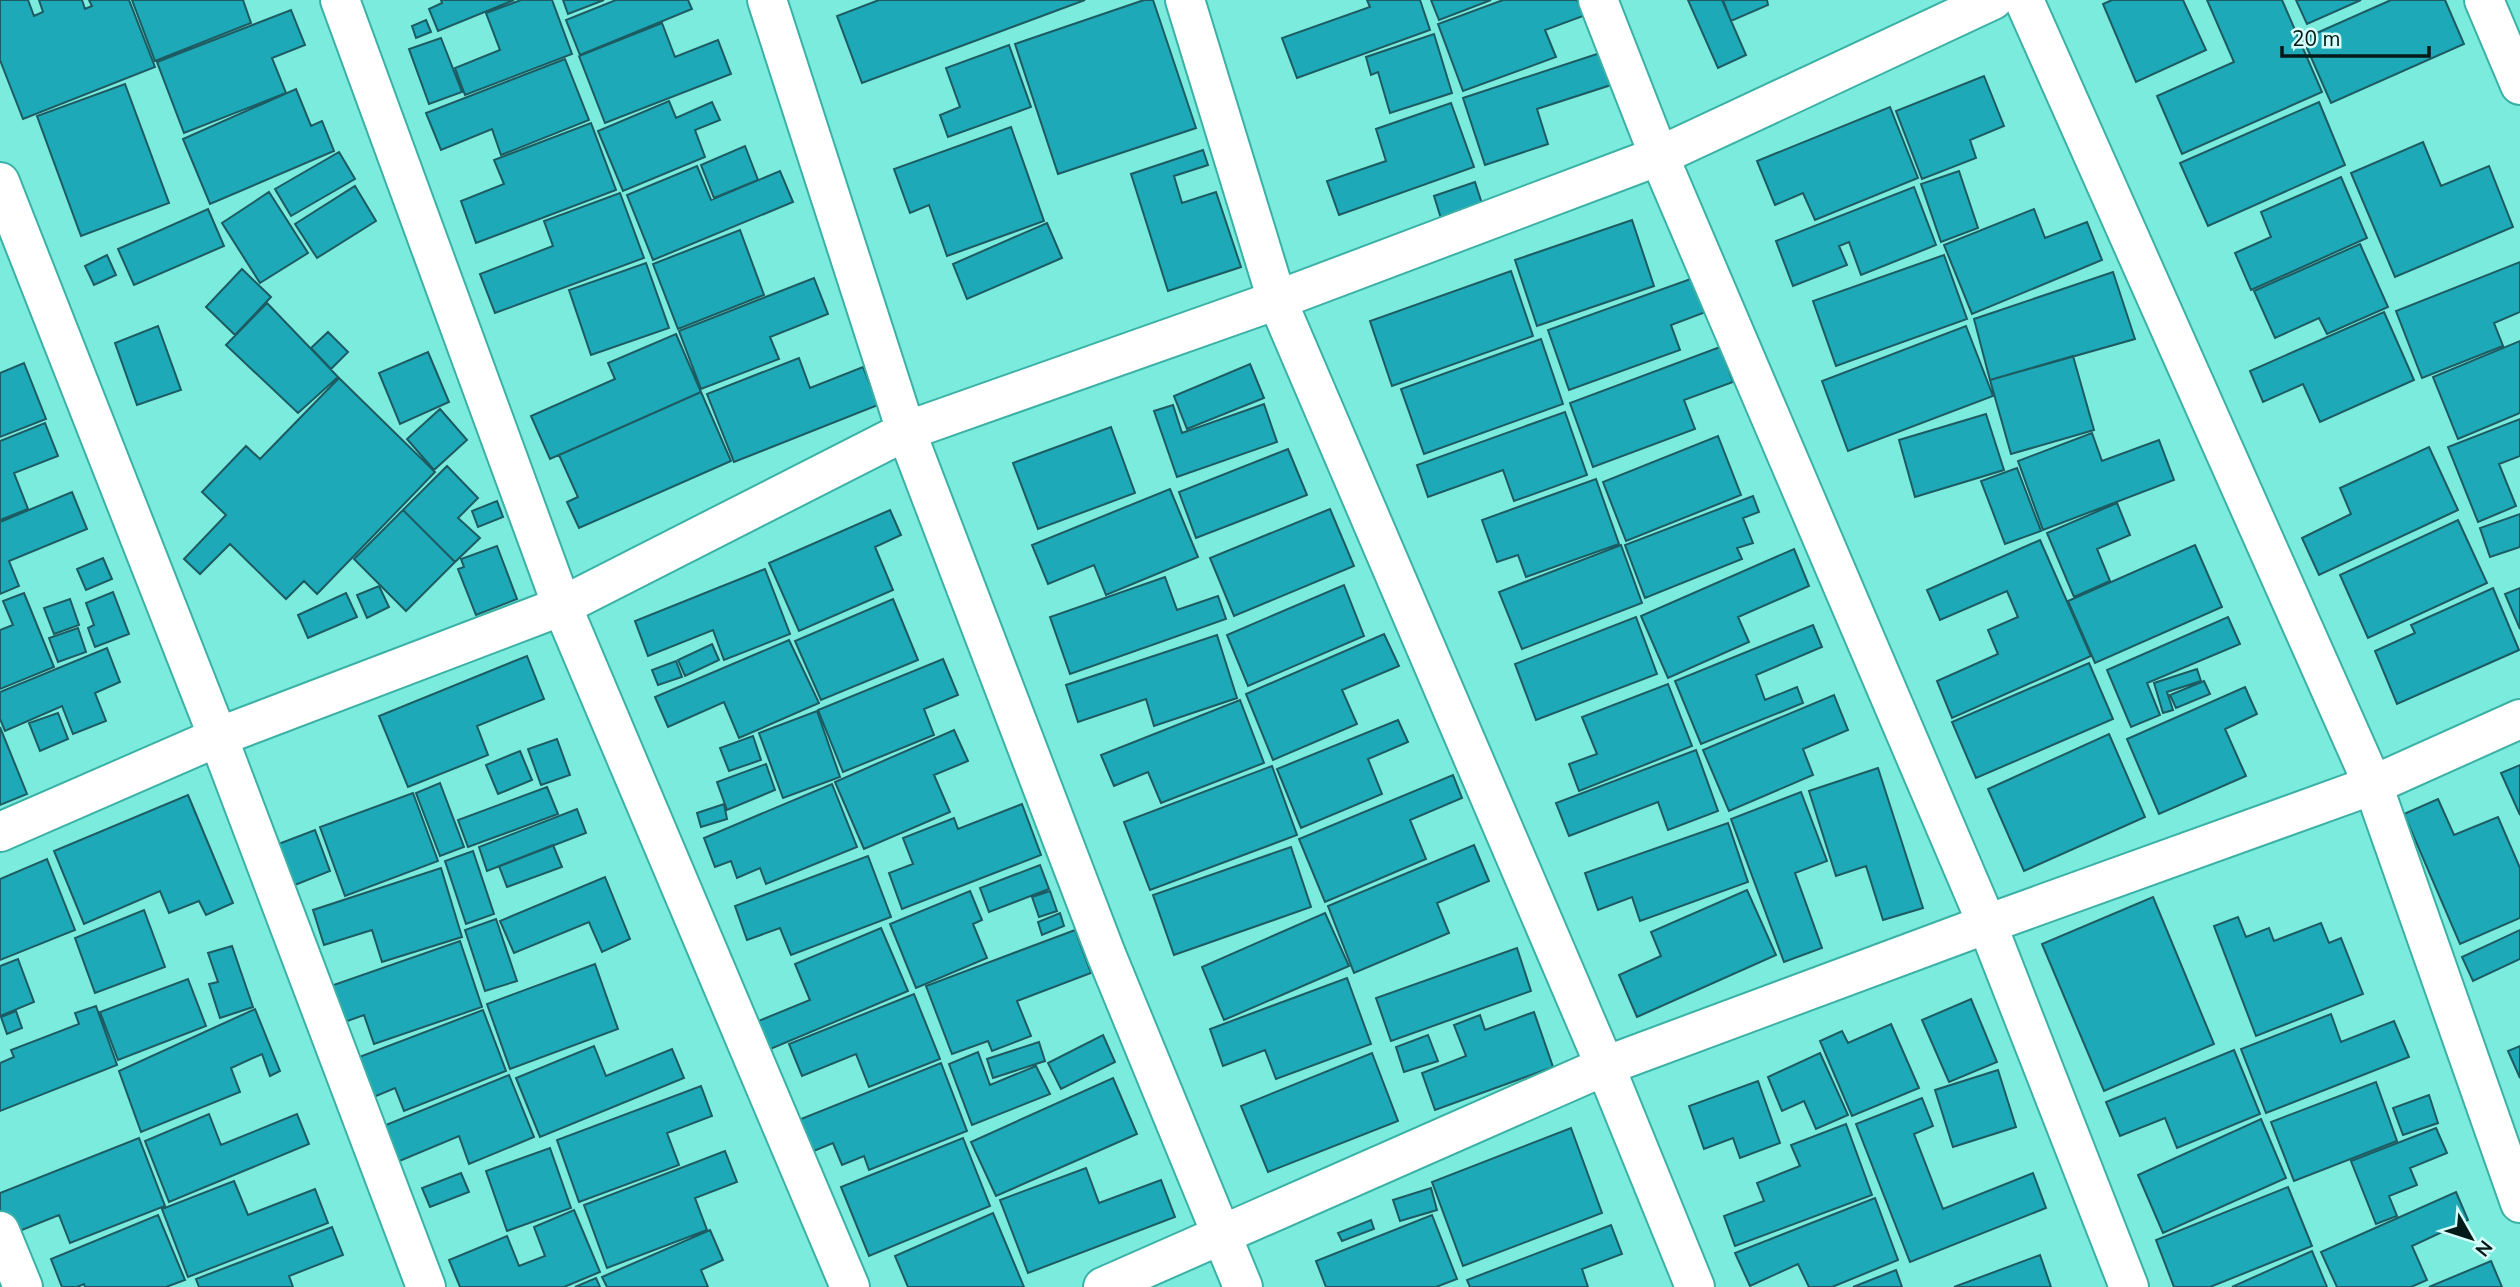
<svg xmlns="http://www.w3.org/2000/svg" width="2520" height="1287" font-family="'Nunito Sans',sans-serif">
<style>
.building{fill:#1da9b7;stroke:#1d5b62;stroke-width:2}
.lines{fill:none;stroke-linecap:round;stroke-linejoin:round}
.minor-casing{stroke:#3bb1a6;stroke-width:42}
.tertiary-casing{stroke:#3bb1a6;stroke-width:42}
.minor{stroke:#fff;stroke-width:38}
.tertiary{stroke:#fff;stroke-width:38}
</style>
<rect width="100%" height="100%" fill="#7bebde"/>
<path class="building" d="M0 0H28L34 16 43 12 39 0H82L85 9 92 6 89 0H129L155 67 23 119 0 60Z
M132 0H243L251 23 155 61Z
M441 0H514L438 31 429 9 442 3Z
M521 0H552L572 54 465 95 455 68 500 50 486 13Z
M563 0H604L568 14Z
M616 0H688L692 9 580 55 566 20Z
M879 0H1085L862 83 837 16Z
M1144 0H1153L1196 128 1058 174 1015 44Z
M1367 0H1420L1430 30 1297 78 1282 38 1370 7Z
M1431 0H1491L1439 20Z
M1503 0H1577L1583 16 1545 30 1556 57 1463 91 1438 24Z
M1688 0H1722L1746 55 1718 68Z
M1723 0H1767L1768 5 1731 21Z
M2112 0H2183L2206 50 2136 82 2103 4Z
M2207 0H2282L2322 92 2182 154 2157 96 2234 62Z
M2296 0H2361L2307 24Z
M2391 0H2445L2464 44 2331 103 2303 39Z
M291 10 305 45 272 58 286 93 184 133 157 62Z
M426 20 431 32 416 38 412 26Z
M662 23 675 57 718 40 731 74 605 123 579 56Z
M1434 34 1452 93 1390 113 1378 72 1371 75 1366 57Z
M441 38 462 92 429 104 409 49Z
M1009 45 1031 107 948 137 940 115 960 107 946 68Z
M1600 53 1611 85 1537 109 1548 144 1485 165 1463 98Z
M565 59 589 120 501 155 492 129 441 150 426 113Z
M1984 76 2004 126 1970 140 1976 158 1922 179 1896 111Z
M125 84 169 203 81 236 37 116Z
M296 89 311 126 322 121 334 151 210 204 183 139Z
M669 101 676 118 712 102 720 120 695 130 705 157 623 191 598 131Z
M2319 102 2345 165 2208 226 2180 163Z
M1451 103 1474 167 1339 215 1327 181 1386 161 1376 129Z
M1890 107 1918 178 1815 220 1803 193 1775 205 1757 161Z
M591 123 616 190 476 243 461 201 504 184 494 160Z
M1011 127 1044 221 947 256 929 205 910 213 894 169Z
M2423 142 2441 186 2489 166 2513 227 2395 277 2351 173Z
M745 146 758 180 714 198 701 165Z
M1203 150 1208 165 1174 176 1182 203 1216 192 1241 267 1168 291 1131 174Z
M339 152 355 179 291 216 275 189Z
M697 166 711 200 780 171 793 202 653 260 627 195Z
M1959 171 1978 228 1941 242 1921 184Z
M2341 177 2367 238 2251 290 2235 253 2271 237 2261 212Z
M1475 182 1484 210 1443 225 1434 196Z
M355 186 376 221 317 258 295 224Z
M1914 187 1936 245 1861 275 1849 242 1839 246 1847 265 1793 286 1776 241Z
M269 192 308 253 260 283 222 223Z
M620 193 644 258 495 313 480 274 553 246 544 221Z
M208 209 224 246 134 285 118 249Z
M2034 209 2045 238 2087 222 2102 260 1972 314 1944 245Z
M1632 220 1654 286 1537 326 1515 260Z
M1047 223 1062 258 967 299 953 264Z
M740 230 764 295 678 329 653 264Z
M2360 244 2388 307 2327 334 2319 318 2275 338 2254 291Z
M107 255 116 275 94 285 85 266Z
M1944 255 1967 319 1836 366 1813 301Z
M2520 262V312L2494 323 2503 346 2422 378 2396 311Z
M646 263 669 328 591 355 569 290Z
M242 269 271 297 235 335 206 307Z
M1511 271 1533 336 1392 386 1370 321Z
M2113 272 2135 339 1990 380 1974 319Z
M1699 276 1711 310 1671 325 1680 350 1569 390 1548 330Z
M814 278 828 314 770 337 779 359 701 389 679 331Z
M267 303 338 377 298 413 226 345Z
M2384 312 2414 380 2320 422 2303 384 2263 402 2250 371Z
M158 326 181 390 137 405 115 343Z
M1966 326 1993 396 1848 451 1822 381Z
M328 332 348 352 331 369 311 348Z
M676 334 701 392 550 459 531 416 615 379 608 363Z
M1541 339 1563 404 1424 454 1401 389Z
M2520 341V413L2458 439 2433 377Z
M1720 347 1733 382 1684 400 1695 429 1593 467 1570 403Z
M428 352 449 402 400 424 379 373Z
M2073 356 2094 430 2011 454 1990 380Z
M799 358 810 388 863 367 878 405 734 462 707 394Z
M24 363 46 419 0 437V373Z
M1250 364 1264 398 1187 429 1174 396Z
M339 378 435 472 317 594 304 581 286 599 230 544 200 574 184 559 226 515 202 492 246 446 260 459Z
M701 392 731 461 579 528 567 502 578 497 559 455Z
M1264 404 1277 442 1177 477 1154 411 1173 405 1182 433Z
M440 409 467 440 434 470 407 439Z
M1565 412 1587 475 1514 501 1503 470 1428 497 1417 465Z
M1986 414 2004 470 1915 497 1899 440Z
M2520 419V456L2499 464 2516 506 2478 522 2448 447Z
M45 423 58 456 14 473 28 509 0 520V441Z
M1111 427 1135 493 1038 529 1013 463Z
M2092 433 2102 461 2159 440 2174 480 2043 530 2018 461Z
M1718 436 1741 495 1626 541 1603 482Z
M2429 447 2458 510 2319 575 2302 538 2351 514 2340 488Z
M1288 449 1307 495 1196 538 1179 492Z
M447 466 478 498 458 518 480 538 455 562 403 510Z
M2017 468 2041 531 2005 544 1981 481Z
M1596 479 1619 544 1526 577 1518 555 1497 562 1482 520Z
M1170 489 1198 557 1106 595 1094 565 1048 584 1032 545Z
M72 492 87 529 9 561 19 586 0 594V522Z
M1753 496 1759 512 1743 518 1753 543 1737 548 1742 559 1645 598 1625 545Z
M497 501 503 517 478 527 472 511Z
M2117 503 2130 535 2097 549 2110 581 2074 597 2047 533Z
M1330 509 1354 566 1234 616 1210 558Z
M403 510 455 562 406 611 354 559Z
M890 510 901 535 875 547 893 590 799 631 769 563Z
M2520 514V547L2490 557 2480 528Z
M2458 520 2487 583 2368 638 2340 575Z
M2040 540 2091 656 1952 718 1937 681 1998 654 1988 630 2018 617 2007 591 1940 620 1927 590Z
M1621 545 1642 603 1522 649 1499 592Z
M2195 545 2222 607 2095 663 2068 601Z
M497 546 517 599 476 615 458 569 464 567 461 559Z
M1794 549 1809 586 1738 617 1749 642 1668 678 1641 616Z
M103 558 112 579 86 590 77 569Z
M765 569 790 634 724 660 713 630 648 656 635 621Z
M1165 577 1177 610 1218 596 1226 619 1070 674 1050 617Z
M1344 585 1364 636 1248 686 1227 635Z
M379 586 389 607 367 618 357 595Z
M2493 588 2519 650 2397 704 2375 651 2415 633 2411 625Z
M2520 588V629L2505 594Z
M113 592 129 634 95 647 88 628 94 625 86 603Z
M24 593 54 667 0 689V630L13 625 3 601Z
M346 593 357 617 308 638 298 615Z
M70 599 79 625 54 634 44 608Z
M893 599 918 660 821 700 795 641Z
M1636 617 1657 674 1536 720 1515 664Z
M2228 617 2240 644 2147 683 2160 715 2131 727 2107 670Z
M1813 625 1822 647 1756 675 1765 700 1797 687 1803 703 1701 744 1675 681Z
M78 628 86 652 58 662 49 638Z
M1384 634 1399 666 1342 690 1357 724 1273 760 1246 694Z
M1217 635 1237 698 1154 726 1146 699 1078 722 1066 685Z
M789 640 819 703 739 738 724 702 668 727 655 697Z
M712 644 719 660 685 676 678 660Z
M107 648 120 682 95 693 106 721 73 734 62 706 5 731 0 719V692Z
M527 656 544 699 477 726 488 755 408 787 379 716Z
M943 659 958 695 924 709 934 735 843 772 818 710Z
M676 661 682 677 658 685 652 670Z
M2089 663 2113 719 1976 778 1952 722Z
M2197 669 2201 681 2167 692 2173 710 2163 713 2154 683Z
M2204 681 2210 694 2176 708 2170 695Z
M1668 684 1692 746 1579 791 1569 764 1597 754 1582 717Z
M2245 687 2257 714 2225 729 2246 776 2159 814 2127 739Z
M1834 695 1848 730 1803 749 1813 775 1729 811 1703 750Z
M1240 700 1264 763 1161 803 1148 772 1114 786 1101 755Z
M817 711 840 777 783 798 759 733Z
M58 713 68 739 40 751 29 723Z
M1398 720 1408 742 1368 759 1382 794 1301 828 1277 769Z
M0 727 27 794 0 805Z
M954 730 968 761 934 775 950 812 864 849 835 782Z
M2109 734 2145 817 2024 871 1988 789Z
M753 736 761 760 729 771 720 748Z
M557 739 570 775 541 785 528 749Z
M1696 750 1718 811 1668 830 1658 802 1569 836 1556 803Z
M520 751 532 780 498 794 486 765Z
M766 764 775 790 727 810 717 782Z
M2520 765V815L2501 773Z
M1272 766 1297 835 1150 890 1124 822Z
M1878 768 1923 908 1883 920 1866 866 1836 876 1809 791Z
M1453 775 1462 798 1410 820 1426 859 1325 902 1299 839Z
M440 783 464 847 440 856 416 793Z
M832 784 857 847 766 884 760 868 737 878 731 861 715 867 704 838Z
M547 787 558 814 468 847 458 820Z
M1801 792 1827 861 1795 873 1822 948 1784 962 1731 819Z
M413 793 438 861 345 896 320 827Z
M188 795 233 903 206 915 199 901 169 913 160 891 84 924 54 851Z
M2438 799 2454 835 2498 817 2520 868V918L2460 944 2404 814Z
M724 804 727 819 701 827 697 813Z
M1022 804 1041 855 902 909 889 873 913 864 903 838 954 818 958 829Z
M577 809 586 833 487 871 479 847Z
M1728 823 1748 882 1640 921 1632 897 1598 910 1585 873Z
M315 830 330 871 290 887 273 846Z
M553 845 562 867 507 887 499 866Z
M1474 845 1489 881 1437 903 1449 933 1354 973 1328 906Z
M1291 847 1311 907 1174 955 1153 895Z
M473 851 494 914 466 924 445 861Z
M868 856 891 917 791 955 780 928 747 940 735 906Z
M47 859 75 930 0 960V879Z
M1040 865 1049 889 989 912 980 888Z
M441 868 462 937 382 962 372 930 324 945 313 910Z
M605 877 630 939 602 952 589 922 514 953 500 921Z
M1747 890 1776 955 1637 1017 1619 975 1661 956 1651 932Z
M970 891 982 920 973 924 987 958 916 988 890 924Z
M1050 891 1057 911 1039 917 1032 897Z
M2153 897 2214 1044 2104 1091 2042 944Z
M144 910 165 967 95 993 75 938Z
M1060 913 1064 926 1042 935 1038 922Z
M1325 913 1349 966 1224 1020 1202 967Z
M2238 917 2246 937 2269 928 2274 941 2321 923 2329 943 2341 938 2363 994 2256 1036 2214 926Z
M496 919 517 981 485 991 465 930Z
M881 928 908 991 768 1050 756 1022 810 1000 795 964Z
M1075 930 1091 973 1017 1001 1031 1036 992 1051 988 1041 952 1054 926 986Z
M2520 930V959L2473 981 2462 957Z
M460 941 482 1007 374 1044 364 1015 331 1027 319 990Z
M232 946 253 1007 220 1018 209 984 218 982 208 953Z
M1517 948 1531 991 1391 1041 1376 998Z
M18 959 34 1002 0 1016V966Z
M595 964 618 1029 510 1069 487 1004Z
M1347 978 1371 1044 1276 1079 1265 1050 1223 1066 1210 1029Z
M188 979 206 1026 118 1060 100 1012Z
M914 994 940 1059 869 1087 856 1054 802 1076 789 1044Z
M1971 999 1997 1062 1949 1082 1922 1020Z
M96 1006 117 1065 0 1111V1063L14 1057 11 1050 79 1024 75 1013Z
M255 1009 280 1071 270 1076 262 1054 231 1068 240 1092 141 1132 119 1071Z
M483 1010 506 1071 404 1111 395 1088 369 1099 354 1059Z
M16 1011 22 1028 7 1034 1 1017Z
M1534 1012 1553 1067 1435 1110 1422 1073 1466 1056 1454 1025 1480 1015 1485 1030Z
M2331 1014 2341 1042 2394 1021 2409 1057 2266 1113 2241 1049Z
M1891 1024 1919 1088 1852 1116 1820 1041 1842 1031 1848 1043Z
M1103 1035 1115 1062 1061 1089 1048 1063Z
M1428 1035 1438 1061 1404 1072 1396 1047Z
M1039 1042 1045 1061 993 1078 987 1059Z
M594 1046 606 1076 672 1049 684 1078 540 1137 516 1078Z
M2520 1046V1078L2508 1051Z
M2234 1050 2260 1114 2177 1148 2165 1118 2120 1136 2106 1102Z
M978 1052 990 1085 1036 1066 1050 1094 972 1125 949 1064Z
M1372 1053 1398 1121 1268 1172 1241 1106Z
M1820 1053 1848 1115 1816 1129 1804 1101 1782 1111 1768 1077Z
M941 1063 967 1131 869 1170 864 1156 842 1165 833 1143 804 1155 791 1123Z
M1998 1070 2016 1127 1953 1147 1935 1090Z
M509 1075 534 1137 469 1164 459 1136 390 1165 376 1129Z
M1113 1078 1137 1134 996 1196 971 1142Z
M1758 1081 1780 1143 1740 1158 1733 1138 1704 1149 1689 1106Z
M2376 1082 2397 1141 2294 1181 2271 1122Z
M701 1086 712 1116 667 1133 679 1165 579 1202 557 1140Z
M2429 1095 2438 1123 2403 1135 2393 1108Z
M1922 1098 1933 1126 1914 1134 1943 1209 2033 1173 2046 1208 1910 1262 1856 1124Z
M209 1114 221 1145 297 1114 309 1144 169 1202 145 1141Z
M2261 1119 2286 1178 2163 1233 2138 1175Z
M1846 1124 1872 1195 1735 1246 1724 1216 1764 1201 1757 1183 1800 1166 1791 1145Z
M1571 1128 1602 1213 1463 1266 1432 1182Z
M2436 1128 2447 1153 2410 1168 2417 1185 2389 1196 2397 1216 2376 1224 2351 1161Z
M139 1138 165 1206 70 1243 59 1215 7 1236 0 1217V1193Z
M963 1138 990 1206 869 1256 841 1187Z
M550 1148 571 1208 507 1231 486 1171Z
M725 1151 737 1182 695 1198 707 1230 607 1268 584 1205Z
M1086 1168 1099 1203 1161 1180 1175 1217 1028 1273 1000 1200Z
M461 1173 469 1192 430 1207 422 1188Z
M234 1181 248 1215 315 1189 328 1223 188 1277 162 1209Z
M2288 1187 2312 1246 2210 1287H2174L2156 1240Z
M1431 1188 1437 1210 1400 1221 1393 1200Z
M2456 1192 2468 1220 2412 1246 2427 1280 2411 1287H2337L2321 1252Z
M1875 1198 1898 1260 1832 1287H1809L1798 1264 1750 1286 1735 1253Z
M574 1210 600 1272 564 1287H460L449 1260 507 1236 519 1266 545 1256 534 1227Z
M993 1213 1024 1287H908L895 1256Z
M158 1215 185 1280 166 1287H85L84 1284 77 1287H62L51 1259Z
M1432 1215 1457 1279 1436 1287H1326L1316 1261Z
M1371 1220 1374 1229 1342 1241 1338 1233Z
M1611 1225 1622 1254 1582 1269 1588 1287H1470L1467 1280Z
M332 1227 343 1255 289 1276 293 1287H199L196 1279Z
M710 1230 723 1260 701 1270 708 1287H607L602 1277Z
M2312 1251 2327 1287H2232Z
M2040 1255 2051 1287H1954Z
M2491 1261 2502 1287H2429Z
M1896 1270 1902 1287H1853Z
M596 1278 600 1287H575Z"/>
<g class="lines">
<g class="minor-casing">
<path id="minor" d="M767 0 906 431 1106 954 1243 1287
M1185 0 1277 300 1605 1066 1695 1287
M1598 0 1659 156 1987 924 2129 1287
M2024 0 2373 785 2520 1203
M2484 0 2520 85
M0 182 218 737 426 1287
M0 832 218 737 562 606 906 431 1277 300 1659 156 1993 0
M0 1231 23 1287
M1103 1287 1605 1066 1987 924 2373 785 2520 719"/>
</g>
<g class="tertiary-casing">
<path id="tertiary" d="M340 0 562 606 850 1287"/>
</g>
<use href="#minor" class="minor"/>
<use href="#tertiary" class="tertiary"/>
</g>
<g transform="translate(2471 1238) rotate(129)" stroke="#d7fff9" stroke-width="5" paint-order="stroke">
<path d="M0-5L12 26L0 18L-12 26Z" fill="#031a18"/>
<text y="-10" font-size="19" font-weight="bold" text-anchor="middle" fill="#031a18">N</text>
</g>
<path d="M2282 46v10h147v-10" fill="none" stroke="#031a18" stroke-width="3.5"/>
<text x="2292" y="46" font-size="21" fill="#031a18" stroke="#d7fff9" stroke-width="5" paint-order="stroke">20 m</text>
</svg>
